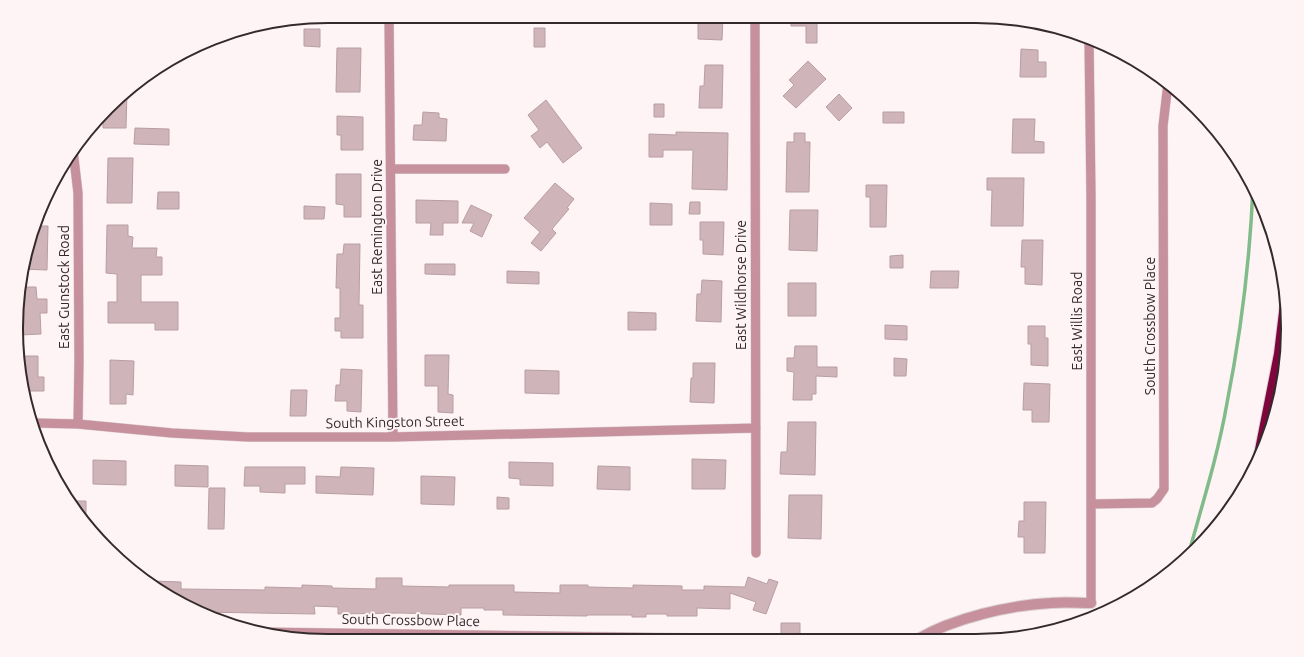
<svg xmlns="http://www.w3.org/2000/svg" width="1304" height="657" font-family="Ubuntu,sans-serif">
<style>
.lines{fill:none;stroke-linecap:round;stroke-linejoin:round}
.stream{stroke:#81bb8a;stroke-width:3.5}
.building{fill:#cfb4ba;stroke:#b89ea4}
.minor-casing{stroke:#dacfd1;stroke-width:10}
.tertiary-casing{stroke:#dacfd1;stroke-width:12}
.motorway-casing{stroke:#dacfd1;stroke-width:14}
.minor{stroke:#c6909d;stroke-width:9}
.tertiary{stroke:#c6909d;stroke-width:10}
.motorway{stroke:#7f053d;stroke-width:12}
.labels{text-anchor:middle;stroke-width:4;stroke-linejoin:round;paint-order:stroke}
.street-label{font-size:14px;fill:#342a2c;stroke:#fef3f5}
.rim{fill:none;stroke:#342a2c;stroke-width:2}
</style>
<rect width="100%" height="100%" fill="#fef3f5"/>
<g class="lines">
<path class="stream" d="M1188 556C1202 505 1218 455 1227 403 1241 332 1250 259 1253 187"/>
</g>
<path class="building" d="M698 16H723L722 40 698 39Z
M791 16H817V43H806V26H791Z
M534 28H545V47H534Z
M304 29H320V47L304 46Z
M337 48H361L360 92H336Z
M1021 49 1038 50V62H1046V77H1020Z
M808 61 826 79 796 108 783 96 794 85 789 80Z
M705 65H723L722 108H699L700 86H704Z
M127 93 126 128H103V118Z
M839 94 852 108 839 121 826 107Z
M546 100 582 148 563 163 547 142 540 148 531 136 539 130 528 115Z
M654 104H664V117H654Z
M423 112 439 113V118L447 119 446 141 413 140 414 125H422Z
M883 112H904V123H883Z
M337 116 363 117V150H341V135H337Z
M1013 119H1035L1034 141 1044 142V153H1012Z
M135 128 169 129V145L134 144Z
M676 132 728 133 727 190 692 189 693 150H663V157H649V134L676 135Z
M794 133H805V142H810L809 192H786L787 142H794Z
M108 158H133L132 203H107Z
M336 174H361V217H344V205L336 204Z
M987 178H1024L1023 226H991L992 190H987Z
M555 183 574 199 567 208 569 209 552 229 556 233 541 251 531 243 540 232 524 218Z
M866 185H887L886 227H870V197H866Z
M158 192H179V209H157Z
M416 200 458 201V223H443V235H430L431 223H416Z
M690 202H700V214H689Z
M650 203 672 204V225H650Z
M471 205 492 215 482 237 470 231 474 223H462Z
M304 206 325 207 324 219H304Z
M790 210H818L817 251 789 250Z
M700 222H724L723 255 703 254V240H700Z
M107 225H128V236L133 237 132 248H157L156 257H162V275H141V302H178V330H155V323H108V302H117V274L106 273Z
M35 226H48L47 270 22 269Z
M1022 240H1043L1042 285 1025 284V267H1021Z
M344 244H360L359 305H363V338H341V331H335V318H340V288H336L337 254H343Z
M903 255V268H890V256Z
M425 264H455V275L425 274Z
M507 271 539 272V284L507 283Z
M931 271H959L958 288H930Z
M702 280 722 281 721 322 696 321 697 294H701Z
M788 283H816V316H788Z
M21 287H36L37 299H47V313H40L41 334 20 335Z
M628 312 656 313V330H628Z
M885 325 907 326V340L885 339Z
M1028 326H1045V338H1048V366L1031 365V344H1028Z
M795 346H817V367H837V377L816 376V394H812V400H793L794 372 787 371V358H794Z
M425 355H449L448 394 453 395V413L438 412V386H425Z
M19 356H38V377H44V391H25L19 369Z
M894 358 907 359 906 376H894Z
M110 360 134 361 133 395 126 394V404H110Z
M693 363H715L714 403 690 402 691 378H693Z
M341 369 362 370 361 412 347 411V401H335L336 385H340Z
M525 370 559 371V394L525 393Z
M1024 383 1050 384 1049 422H1032V410H1023Z
M291 390H307L306 416H290Z
M788 422H816L815 475 780 474 781 452H787Z
M692 459 726 460 725 489H692Z
M93 460 126 461V485L93 484Z
M509 462 553 463V486L520 485V479L509 478Z
M175 465 208 466V487L175 486Z
M598 466 630 467V490L597 489Z
M245 467H305V484H285V493L260 492V486H244Z
M341 467 374 468 373 495 316 493V476L340 477Z
M421 476 455 477 454 505 421 504Z
M209 488H225L224 529H208Z
M789 495H822L821 539 788 538Z
M497 497 509 498V509H497Z
M73 501H86V519L85 517Z
M1024 502H1046L1045 553H1024V537H1018L1019 521H1024Z
M748 577 767 584 769 579 778 582 766 614 753 610 756 602 730 593V609L697 608V616H667V614H646V617H632V615H587V616L503 615V610H484V608H461V615L401 613 338 614V607L314 606 315 614 198 612 190 609 152 581 181 582V589L265 590V587L302 588V585L332 586V588L376 589V578H402V586L449 587V585H514V592L560 593V585H588V587L633 588V585L682 586V590H704V586L745 587Z
M781 623H800V639H781Z"/>
<g class="lines">
<g class="minor-casing">
<path id="minor" d="M389 16 393 437
M755 16 756 553
M1089 39 1091 197V603
M73 150 78 193 79 361 78 424
M391 169H505
M35 423 78 424 172 433 248 437H393L756 428
M1091 504 1152 503 1157 499 1164 489 1163 126 1168 83
M260 632 693 638 705 639"/>
</g>
<g class="tertiary-casing">
<path id="tertiary" d="M918 639C954 618 1010 605 1051 603 1065 602 1078 603 1091 603"/>
</g>
<g class="motorway-casing">
<path id="motorway" d="M1260 455 1280 354 1286 304"/>
</g>
<use href="#minor" class="minor"/>
<use href="#tertiary" class="tertiary"/>
<use href="#motorway" class="motorway"/>
</g>
<g class="labels">
<g class="street-label">
<text transform="translate(377 227) rotate(-90)" y="5">East Remington Drive</text>
<text transform="translate(741 285) rotate(-90)" y="5">East Wildhorse Drive</text>
<text transform="translate(64 287) rotate(-90)" y="5">East Gunstock Road</text>
<text transform="translate(1077 321) rotate(-90)" y="5">East Willis Road</text>
<text transform="translate(1150 326) rotate(-90)" y="5">South Crossbow Place</text>
<text transform="translate(395 422) rotate(-1)" y="5">South Kingston Street</text>
<text transform="translate(411 620) rotate(1)" y="5">South Crossbow Place</text>
</g>
</g>
<path d="M0 0H1304V657H0ZM328 23H976A305 305 0 0 1 1281 328V329A305 305 0 0 1 976 634H328A305 305 0 0 1 23 329V328A305 305 0 0 1 328 23Z" fill="#fef3f5" fill-rule="evenodd"/>
<path class="rim" d="M328 23H976A305 305 0 0 1 1281 328V329A305 305 0 0 1 976 634H328A305 305 0 0 1 23 329V328A305 305 0 0 1 328 23Z"/>
</svg>
